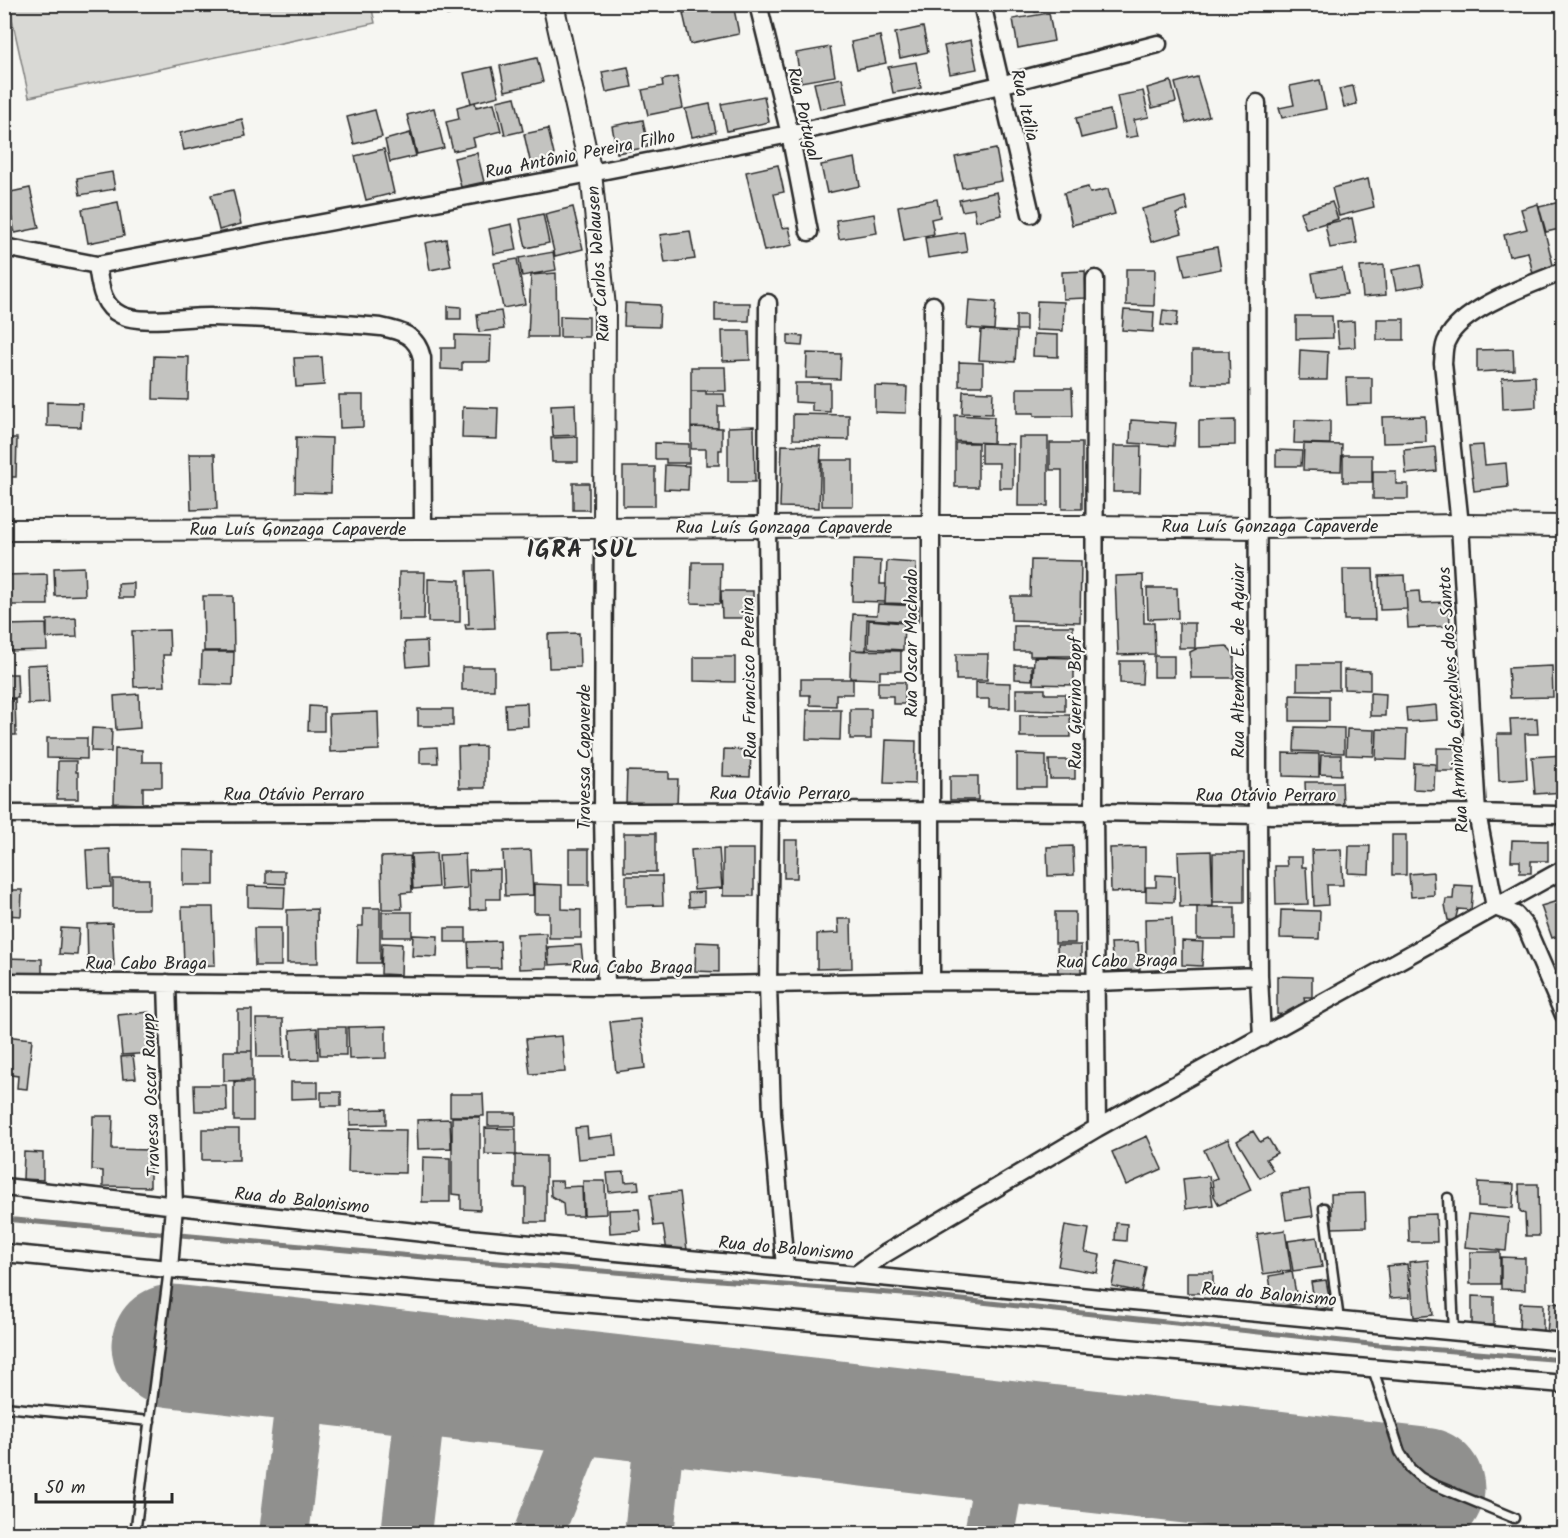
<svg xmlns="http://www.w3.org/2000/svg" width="1568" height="1538" font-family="Kalam,sans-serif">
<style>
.park{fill:#d9d9d5;stroke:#828280;stroke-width:1.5}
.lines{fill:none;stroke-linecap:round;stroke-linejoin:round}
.stream{stroke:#7a7a78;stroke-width:5}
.taxiway{stroke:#90908e;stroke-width:50}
.runway{stroke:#90908e;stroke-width:123}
.building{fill:#c3c3c0;stroke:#2b2b2b;stroke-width:1.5}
.service-casing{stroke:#2b2b2b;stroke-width:13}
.minor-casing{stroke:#2b2b2b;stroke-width:21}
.tertiary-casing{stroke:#2b2b2b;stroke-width:24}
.service{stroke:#f6f6f2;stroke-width:8}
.minor{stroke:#f6f6f2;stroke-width:16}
.tertiary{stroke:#f6f6f2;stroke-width:20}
.labels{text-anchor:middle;stroke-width:4.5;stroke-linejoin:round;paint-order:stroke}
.street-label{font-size:18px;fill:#2b2b2b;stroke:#f6f6f2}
.district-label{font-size:24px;font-weight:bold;letter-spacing:1.5px;fill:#2b2b2b;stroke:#f6f6f2}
</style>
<rect width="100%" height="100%" fill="#f6f6f2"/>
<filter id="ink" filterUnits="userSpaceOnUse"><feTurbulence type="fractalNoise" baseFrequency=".0167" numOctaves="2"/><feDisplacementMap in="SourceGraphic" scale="12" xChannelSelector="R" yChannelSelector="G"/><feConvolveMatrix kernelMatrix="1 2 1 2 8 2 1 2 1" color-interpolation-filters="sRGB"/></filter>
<g filter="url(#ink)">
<path class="park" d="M9 5H371L375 23 29 97Z"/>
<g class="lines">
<path class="stream" d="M4 1219 445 1259 916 1295 1379 1345 1564 1360"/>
<path class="taxiway" d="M284 1534 305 1361
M406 1534 424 1375
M538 1534 594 1394
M649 1534 663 1403
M989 1534 1006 1441"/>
<path class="runway" d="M173 1346 1423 1489"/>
</g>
<path class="building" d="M445 4H492V5L447 15Z
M724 4H733L739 34 690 44 683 13Z
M1033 4H1046L1047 10 1035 12Z
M1049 13 1054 41 1018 48 1013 19Z
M923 27 928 52 900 58 895 33Z
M880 36 886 63 857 69 851 42Z
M971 40 977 69 950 74 944 46Z
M830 47 835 76 801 82 796 53Z
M537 58 543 82 505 91 500 66Z
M916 62 921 88 893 93 888 67Z
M492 67 499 96 471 103 464 73Z
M628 67 632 87 606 92 602 72Z
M677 77 683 108 648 115 642 90 663 86 662 80Z
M1197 77 1209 116 1186 123 1175 83Z
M842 78 847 104 820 109 814 83Z
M1320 80 1326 109 1282 118 1279 108 1294 105 1290 86Z
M1171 81 1176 102 1152 108 1147 88Z
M1353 86 1357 104 1344 107 1339 89Z
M1143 91 1149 117 1134 120 1138 136 1126 138 1117 96Z
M764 96 769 122 727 131 721 104Z
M515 97 523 131 505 135 497 101Z
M475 102 476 107 494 103 501 131 473 138 475 146 453 151 446 122 459 119 457 107Z
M710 104 716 132 692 137 685 109Z
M434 108 444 148 417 154 407 115Z
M375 110 382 137 354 144 347 117Z
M1110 110 1114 130 1081 138 1076 118Z
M242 119 246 136 184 150 180 133Z
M643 120 648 147 617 153 612 126Z
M548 129 555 159 531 165 524 134Z
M410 133 416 156 390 162 385 140Z
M384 149 394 193 366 200 355 156Z
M996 149 1002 181 962 188 955 157Z
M477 153 484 182 461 187 454 158Z
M855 158 860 186 827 193 821 165Z
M778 165 784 192 774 194 782 228 789 227 793 245 764 251 746 172Z
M112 172 115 189 80 195 77 178Z
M1368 179 1374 207 1339 216 1332 188Z
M1088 187 1090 193 1108 189 1115 214 1072 225 1064 193Z
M30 188 39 228 15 233 6 193Z
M233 190 241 224 219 230 211 195Z
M997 192 1002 215 976 221 974 209 962 211 959 200Z
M1185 197 1188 210 1176 214 1182 233 1151 242 1142 209Z
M937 199 940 217 931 219 934 234 904 240 898 206Z
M1564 201V228L1546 232 1539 207Z
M118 202 124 236 88 243 82 209Z
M1332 202 1338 219 1306 229 1300 212Z
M1538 204 1554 269 1533 274 1528 252 1509 256 1504 235 1527 229 1521 209Z
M573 207 583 249 555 256 545 214Z
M543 214 549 243 526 248 520 219Z
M874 214 877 233 839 239 836 220Z
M1352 218 1357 243 1330 248 1325 224Z
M512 224 517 250 494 254 489 229Z
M690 231 695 259 665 263 660 235Z
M964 232 967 252 928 258 925 238Z
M446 239 451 266 430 270 425 243Z
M1217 247 1221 269 1185 276 1180 254Z
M553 252 556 270 522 276 519 258Z
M517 259 525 304 503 308 494 263Z
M1384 265 1386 295 1363 297 1360 267Z
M1420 265 1424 285 1396 290 1392 270Z
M1342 268 1347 294 1316 298 1312 273Z
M1126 269H1155L1154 306 1126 305Z
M1085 271 1086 298 1063 299 1062 272Z
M556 273 557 337H528L531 275Z
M969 300 996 302 994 330 967 328Z
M1037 301 1064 302 1063 331 1036 330Z
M625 303 660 305 659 327 624 326Z
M715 303H750L749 321H715Z
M448 306 461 307V319H448Z
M1124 310 1154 312 1153 332 1122 330Z
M1163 310 1178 312 1176 327 1161 325Z
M501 311 504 329 479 332 477 314Z
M1016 315H1026V330H1016Z
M560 316 589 317V337H560Z
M1296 316H1332L1333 338 1296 339Z
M1377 319H1404V340H1377Z
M1354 321 1355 347 1339 348 1337 322Z
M981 330 1017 332 1015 362 979 360Z
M722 331H749L750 360 723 361Z
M1034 334 1058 335V357L1033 356Z
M455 335 491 336 490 362H462V370L441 369V348H455Z
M788 335 803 336 802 346 788 345Z
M1513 349 1514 370 1477 372V350Z
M1300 350 1328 352 1327 380H1299Z
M1192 351H1229L1230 384H1192Z
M807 353 841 354 840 379 806 378Z
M154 356 189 357 188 400 153 399Z
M322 357 324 385 296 387 294 358Z
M959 362 983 363V386H959Z
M691 367H725L726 391H691Z
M1535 376 1536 407 1503 409 1502 378Z
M1346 378H1372V404L1347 405Z
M795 383H830V412L812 411V403L795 402Z
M875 386 907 387 906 413 875 412Z
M1017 388H1072L1073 416H1034V413H1017Z
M691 391H706V394H724L725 406H718V428L691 427Z
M963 391 993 392 992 414 962 413Z
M339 395H363V427L340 428Z
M47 402 82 403 81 427 47 426Z
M575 404 576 435 553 436 551 405Z
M463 407 498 408 497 439 462 438Z
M793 414 849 415V440L793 439Z
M955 415 994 417 993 443 955 441Z
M1425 416 1426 442 1383 443 1382 417Z
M1131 420 1176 423 1174 446 1130 443Z
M1235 420V445L1199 446V421Z
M1295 420 1330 421V444L1294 443Z
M754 426 755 482H728V427Z
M691 427 722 428V450H719V465H706V449H691Z
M296 437 332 438 331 493 295 492Z
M578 437V462H552L551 438Z
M1019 437H1048V506H1018Z
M4 438H17L16 477H4Z
M655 443 689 444V463H666V459H655Z
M955 443H978V487H955Z
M981 443 1013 444V488H999V463H981Z
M1050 443H1082V509H1062V470H1050Z
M1304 444 1342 445 1341 471 1303 470Z
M782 445 821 446 819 508 780 507Z
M1483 445 1485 465 1506 463 1508 487 1474 491 1469 446Z
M1114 446H1141L1140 492H1113Z
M1435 447 1437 471 1406 474 1404 450Z
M1276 450 1302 451 1301 466H1276Z
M189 454H215L217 509 191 510Z
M1343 455H1372V482H1343Z
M822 460H853V506H822Z
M665 465 689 466 688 490 664 489Z
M623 467H655V506H623Z
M1373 471H1396V484H1408V499H1373Z
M573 483H589V510H573Z
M853 560 881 561 880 584H886L885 602 852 601Z
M1031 560 1081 561 1080 622 1011 620V596H1030Z
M887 561 916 563 914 604 885 603Z
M692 562H721L720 604 691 603Z
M84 567 85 595 55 596 54 568Z
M1343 569H1373L1375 620H1344Z
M492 570 495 628 466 629 465 624H469L467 571Z
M399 572H425L424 620H398Z
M47 574 48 605H7L8 624H4V575Z
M1143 575 1144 623H1154L1155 654 1118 655 1115 576Z
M1405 575 1407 609 1380 610 1379 576Z
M428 579 460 580V622H428Z
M134 583V598H119L118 584Z
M1147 588H1177L1178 618 1148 619Z
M721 591H753V618H722Z
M1419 591 1420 603 1449 602 1450 626 1408 628 1406 592Z
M203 596H233L234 651H204Z
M878 604 919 606 918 622 867 619 866 651 851 650 853 614 877 615Z
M76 618 77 637 47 638V620Z
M869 620 904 623 903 650 868 648Z
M1179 623H1195V648H1179Z
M46 624 47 650 7 651 6 625Z
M1014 626H1073V656H1030V651H1014Z
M169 630 170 655H163L165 686 134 687 132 631Z
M579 633 580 667 549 668 548 634Z
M427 641 428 665 407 667 405 642Z
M1227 646 1234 654V678H1191L1190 652 1198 648Z
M851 650 901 651V671H880V679L850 678Z
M202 652H234L233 685 201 684Z
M956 654H988L987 680H956Z
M1154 656H1174V677H1154Z
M694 657H735V682L694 681Z
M1034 657 1074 658V685L1033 684Z
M1120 661H1143L1142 684 1120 683Z
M47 664 49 703 28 704 27 665Z
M1297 664H1339V690H1297Z
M1015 665H1032V680L1015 679Z
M1552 666 1553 697 1510 698 1508 668Z
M462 667H494V690H462Z
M1344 670 1370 671V690L1344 689Z
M4 674H17L18 698H4Z
M801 679H853V694H836V706L810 705V695H801Z
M878 682H905V704H893V696H878Z
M976 682 1010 683V708H989V699H976Z
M1016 689H1045V694H1065V711L1016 710Z
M1370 693 1386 694 1385 716H1370Z
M139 694 140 728 116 730 114 696Z
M1290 695 1329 696V721H1290Z
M15 699 16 735H4V700Z
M527 703 528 726 506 727 505 704Z
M1436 705 1437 720 1407 722 1406 708Z
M309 706 324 707V731H308Z
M418 709H453V726H418Z
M850 709H871V739H850Z
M807 710H841L840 740 806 739Z
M378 712 379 750 330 752 329 714Z
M1020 715H1070L1071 737H1020Z
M1537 718 1538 734H1525L1527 779 1499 781 1497 734H1511L1510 719Z
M1295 727 1344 728V753L1294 751Z
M92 728 112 729 111 752 91 751Z
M1347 729 1375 730 1374 756 1346 755Z
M1377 729 1407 730 1406 760 1376 759Z
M47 738H87V759L47 758Z
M886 740 916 741 915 784 884 783Z
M485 746V788H459L458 747Z
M437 747 438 763H420V748Z
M1437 748H1460V771H1437Z
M115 749 142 750V762H162V787H143V804L114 803Z
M724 749 751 750 750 777 723 776Z
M1283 753 1319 754V777L1283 776Z
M1017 754 1046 755V787H1017Z
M1321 755H1341V775L1320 774Z
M1564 755V792L1535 794 1532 757Z
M1049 760H1075V779H1050Z
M58 761H76V772H78V799H57Z
M1414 763 1435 764 1434 790 1413 789Z
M627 771 669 772V779H678L677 805 626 804Z
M4 773H8L9 795H4Z
M950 776H978V800H950Z
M1305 782H1342L1343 805H1306Z
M624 833H656V872H624Z
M1392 835H1406V875H1392Z
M784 840H798L797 878H784Z
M1512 840 1548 841V861H1531V873H1520V861H1511Z
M1073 846 1074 875 1048 876 1047 847Z
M1349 846H1370L1369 874 1348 873Z
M1145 847V891L1111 892 1110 848Z
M719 848 722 888 694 890 691 850Z
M110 849 111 887 88 888 86 850Z
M569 849H589V885H569Z
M723 849H754V896H723Z
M1341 849 1343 885H1327L1328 905 1314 906 1312 850Z
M183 850 214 851V885H183Z
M531 850 533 895 505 896 503 851Z
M1211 851 1213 906 1180 907 1178 852Z
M436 853 438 887 413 889 411 854Z
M1213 853H1244V902H1213Z
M465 854 467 888 441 890 439 855Z
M410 856 412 892 401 893 402 909H382L381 857Z
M1286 857H1302V867H1306L1308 904 1276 905 1275 866H1287Z
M500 869V899H486V909L470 910 469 870Z
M266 871H285V884L266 883Z
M1433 872 1434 895 1411 897 1409 874Z
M1156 875 1175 876 1174 902 1146 901V887H1156Z
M626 876H662L663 905 626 906Z
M113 879H149V909H113Z
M534 884 562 885V909L581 910V938H549V913H534Z
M1454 885 1473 886 1471 910 1458 909 1455 921 1448 920 1445 905 1446 899H1453Z
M248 886 285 887 284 908 248 907Z
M4 890H22L21 916 4 915Z
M704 892V906L689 907 688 893Z
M1564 899V934L1552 938 1541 906Z
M182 907H213L215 965 184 966Z
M1197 907H1235V939H1197Z
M363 908H380V963H357L358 926H363Z
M317 909 318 963H287V910Z
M1281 910 1320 911 1319 939 1280 938Z
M382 912H412V937H382Z
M1055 912H1075V943H1055Z
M1172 918 1174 964H1146L1145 919Z
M838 919H851L852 968 817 969V934L839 933Z
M112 923 114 966H88L87 924Z
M61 928 79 929 77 955 59 954Z
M254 928H281V966H255Z
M445 928H466V942H445Z
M546 933 547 968 519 969 517 934Z
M413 935 438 936 437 957 412 956Z
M500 941 501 968H469L468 942Z
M1182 941 1203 942 1202 966 1182 965Z
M696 942 719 943V972L695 971Z
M1138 942 1140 970 1113 971 1111 943Z
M382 943 402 944 401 975 381 974Z
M581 945 583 963 549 965 548 947Z
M1057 945H1081V974H1058Z
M4 958 42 959V974H4Z
M1277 976 1312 977V997H1304L1305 1005H1299L1300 1012 1294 1015 1277 1014Z
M238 1010H252V1051H238Z
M149 1012 153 1053 122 1055 118 1015Z
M256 1019H283L284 1057H257Z
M640 1019 645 1068 616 1072 610 1022Z
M386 1026V1058L349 1059 348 1027Z
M319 1027H346V1055H320Z
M317 1028 318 1059 291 1060 290 1030Z
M4 1036 32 1039 27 1089 17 1088 18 1076 4 1074Z
M562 1036 565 1072 530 1074 526 1039Z
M224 1051H252V1080L224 1081Z
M133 1056 136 1078 123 1079 121 1057Z
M234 1082H253V1121H234Z
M291 1082H318V1098L291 1099Z
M194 1085H226L227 1111H195Z
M321 1092H341V1106H321Z
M450 1094H483L484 1116H450Z
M386 1109V1124L350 1125V1110Z
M488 1113H516V1126H488Z
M93 1116H113L112 1149 150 1150V1187L103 1186V1171L92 1170Z
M452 1117H480V1210L461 1209V1195L452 1194Z
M450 1119 451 1148 418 1149 417 1120Z
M587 1127 588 1138 614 1135 616 1156 578 1159 575 1128Z
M485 1128 516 1129V1155L485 1154Z
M202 1129H239V1160H202Z
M349 1129 406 1130 405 1173 348 1172Z
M1253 1131 1260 1142 1268 1138 1277 1153 1266 1159 1273 1170 1260 1178 1237 1141Z
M1147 1136 1162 1169 1126 1185 1112 1152Z
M1228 1139 1251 1190 1219 1205 1214 1196 1212 1180 1217 1178 1204 1150Z
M24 1152 43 1153V1180L23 1179Z
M515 1155 546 1156V1222H526V1188H515Z
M423 1157 450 1158V1202H422Z
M624 1172 625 1182 638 1181 639 1189 609 1192 607 1173Z
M1209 1176 1213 1205 1186 1209 1183 1179Z
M550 1181H562L563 1187 582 1186 583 1216H564L563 1203 551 1196Z
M583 1181H605L606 1214 584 1215Z
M1478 1182 1514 1184 1513 1208 1478 1206Z
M1519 1184H1538L1539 1236H1526L1525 1214 1520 1211Z
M1309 1189 1313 1216 1286 1220 1282 1193Z
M680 1192 687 1250 667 1252 663 1225 654 1226 650 1195Z
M1365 1193 1366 1227 1332 1228 1331 1194Z
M639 1209 641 1231 610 1233 609 1210Z
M1560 1211H1564V1239L1557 1238Z
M1436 1214 1437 1242H1409L1408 1215Z
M1468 1214 1509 1218 1506 1251 1465 1247Z
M1116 1223 1127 1224 1126 1241 1115 1240Z
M1065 1225 1089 1229 1085 1252 1100 1255 1097 1273 1058 1266Z
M1285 1230 1291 1270 1263 1274 1257 1234Z
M1317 1237 1322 1267 1293 1271 1288 1241Z
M1470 1252H1500V1284H1470Z
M1501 1257 1525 1258V1290L1501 1289Z
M1428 1260 1433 1315 1414 1317 1409 1262Z
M1117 1261 1146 1267 1141 1292 1112 1286Z
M1407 1264 1410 1297 1390 1298 1387 1266Z
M1187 1272H1213V1293H1187Z
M1292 1272 1298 1304 1274 1307 1269 1276Z
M1326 1280 1331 1307 1316 1310 1311 1282Z
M1472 1296 1494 1297V1325H1472Z
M1520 1303 1543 1304V1331H1519Z
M1550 1303 1564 1304V1334L1547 1332Z"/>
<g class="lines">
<g class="service-casing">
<path id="service" d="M1448 1198 1454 1332
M1324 1208 1339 1320
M1373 1369 1400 1452 1410 1468 1420 1477 1432 1484 1514 1518
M4 1407 150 1421
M135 1534 169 1269"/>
</g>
<g class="minor-casing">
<path id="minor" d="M758 4 790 134 809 232
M982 4 1031 214
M1257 103 1258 815 1259 976 1262 1038
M4 247 97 265 591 173 790 134 1000 85 1158 44
M97 265C100 284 101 306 121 315 142 325 188 316 212 317 269 318 325 322 381 327 401 331 417 335 422 358L423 529
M1095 279 1094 812 1097 1128
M768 303 767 527 770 812 768 985 772 1114 785 1267
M604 528 603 813 606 987
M4 814 930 811 1094 812 1258 815 1477 813 1556 815
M1495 907 1477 813 1460 525 1443 363C1444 356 1443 346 1447 340 1461 308 1532 284 1564 271
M1495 907 1516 915 1526 927 1564 1015
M931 981V526L933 305
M4 982 606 987 931 981 1095 982 1259 976
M167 983 174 1206 169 1269
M4 1187 479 1239 1564 1342
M4 1253 169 1269 1564 1384
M857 1274 883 1255 1097 1128 1564 869"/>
</g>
<g class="tertiary-casing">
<path id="tertiary" d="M553 4 591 173 605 307 604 528
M4 530 423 529 931 526H1095L1257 528 1460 525 1564 526"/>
</g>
<use href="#service" class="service"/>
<use href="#minor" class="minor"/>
<use href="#tertiary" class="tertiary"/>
</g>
</g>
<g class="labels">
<g class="street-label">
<text transform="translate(1025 105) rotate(77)" y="6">Rua Itália</text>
<text transform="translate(804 114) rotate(77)" y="6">Rua Portugal</text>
<text transform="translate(580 154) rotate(-11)" y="6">Rua Antônio Pereira Filho</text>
<text transform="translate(598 264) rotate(-94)" y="6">Rua Carlos Welausen</text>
<text x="1270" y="532">Rua Luís Gonzaga Capaverde</text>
<text x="784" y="533">Rua Luís Gonzaga Capaverde</text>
<text x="298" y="535">Rua Luís Gonzaga Capaverde</text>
<text transform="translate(911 643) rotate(-90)" y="6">Rua Oscar Machado</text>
<text transform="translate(1238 661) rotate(-90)" y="6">Rua Altemar E. de Aguiar</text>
<text transform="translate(749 678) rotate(-91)" y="6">Rua Francisco Pereira</text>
<text transform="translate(1453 700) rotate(-94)" y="6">Rua Armindo Gonçalves dos Santos</text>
<text transform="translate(1075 703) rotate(-90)" y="6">Rua Guerino Bopf</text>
<text transform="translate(584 757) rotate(-90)" y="6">Travessa Capaverde</text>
<text x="780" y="799">Rua Otávio Perraro</text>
<text x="294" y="800">Rua Otávio Perraro</text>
<text x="1266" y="801">Rua Otávio Perraro</text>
<text transform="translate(1117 961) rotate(-1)" y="6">Rua Cabo Braga</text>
<text x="146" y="969">Rua Cabo Braga</text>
<text x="632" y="973">Rua Cabo Braga</text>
<text transform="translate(151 1095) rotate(-92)" y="6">Travessa Oscar Raupp</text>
<text transform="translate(302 1200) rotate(6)" y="6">Rua do Balonismo</text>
<text transform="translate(786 1248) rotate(5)" y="6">Rua do Balonismo</text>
<text transform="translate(1269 1294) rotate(5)" y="6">Rua do Balonismo</text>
</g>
<g class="district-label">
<text x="583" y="557">IGRA SUL</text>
</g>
</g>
<rect width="1568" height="1538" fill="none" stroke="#f6f6f2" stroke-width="24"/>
<rect x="12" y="12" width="1544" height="1514" fill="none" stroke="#2b2b2b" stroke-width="2" filter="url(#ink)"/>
<path d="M36 1493v9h136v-9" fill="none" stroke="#2b2b2b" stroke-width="3"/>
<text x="45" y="1493" font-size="18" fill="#2b2b2b" stroke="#f6f6f2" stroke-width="4.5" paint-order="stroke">50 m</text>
</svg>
